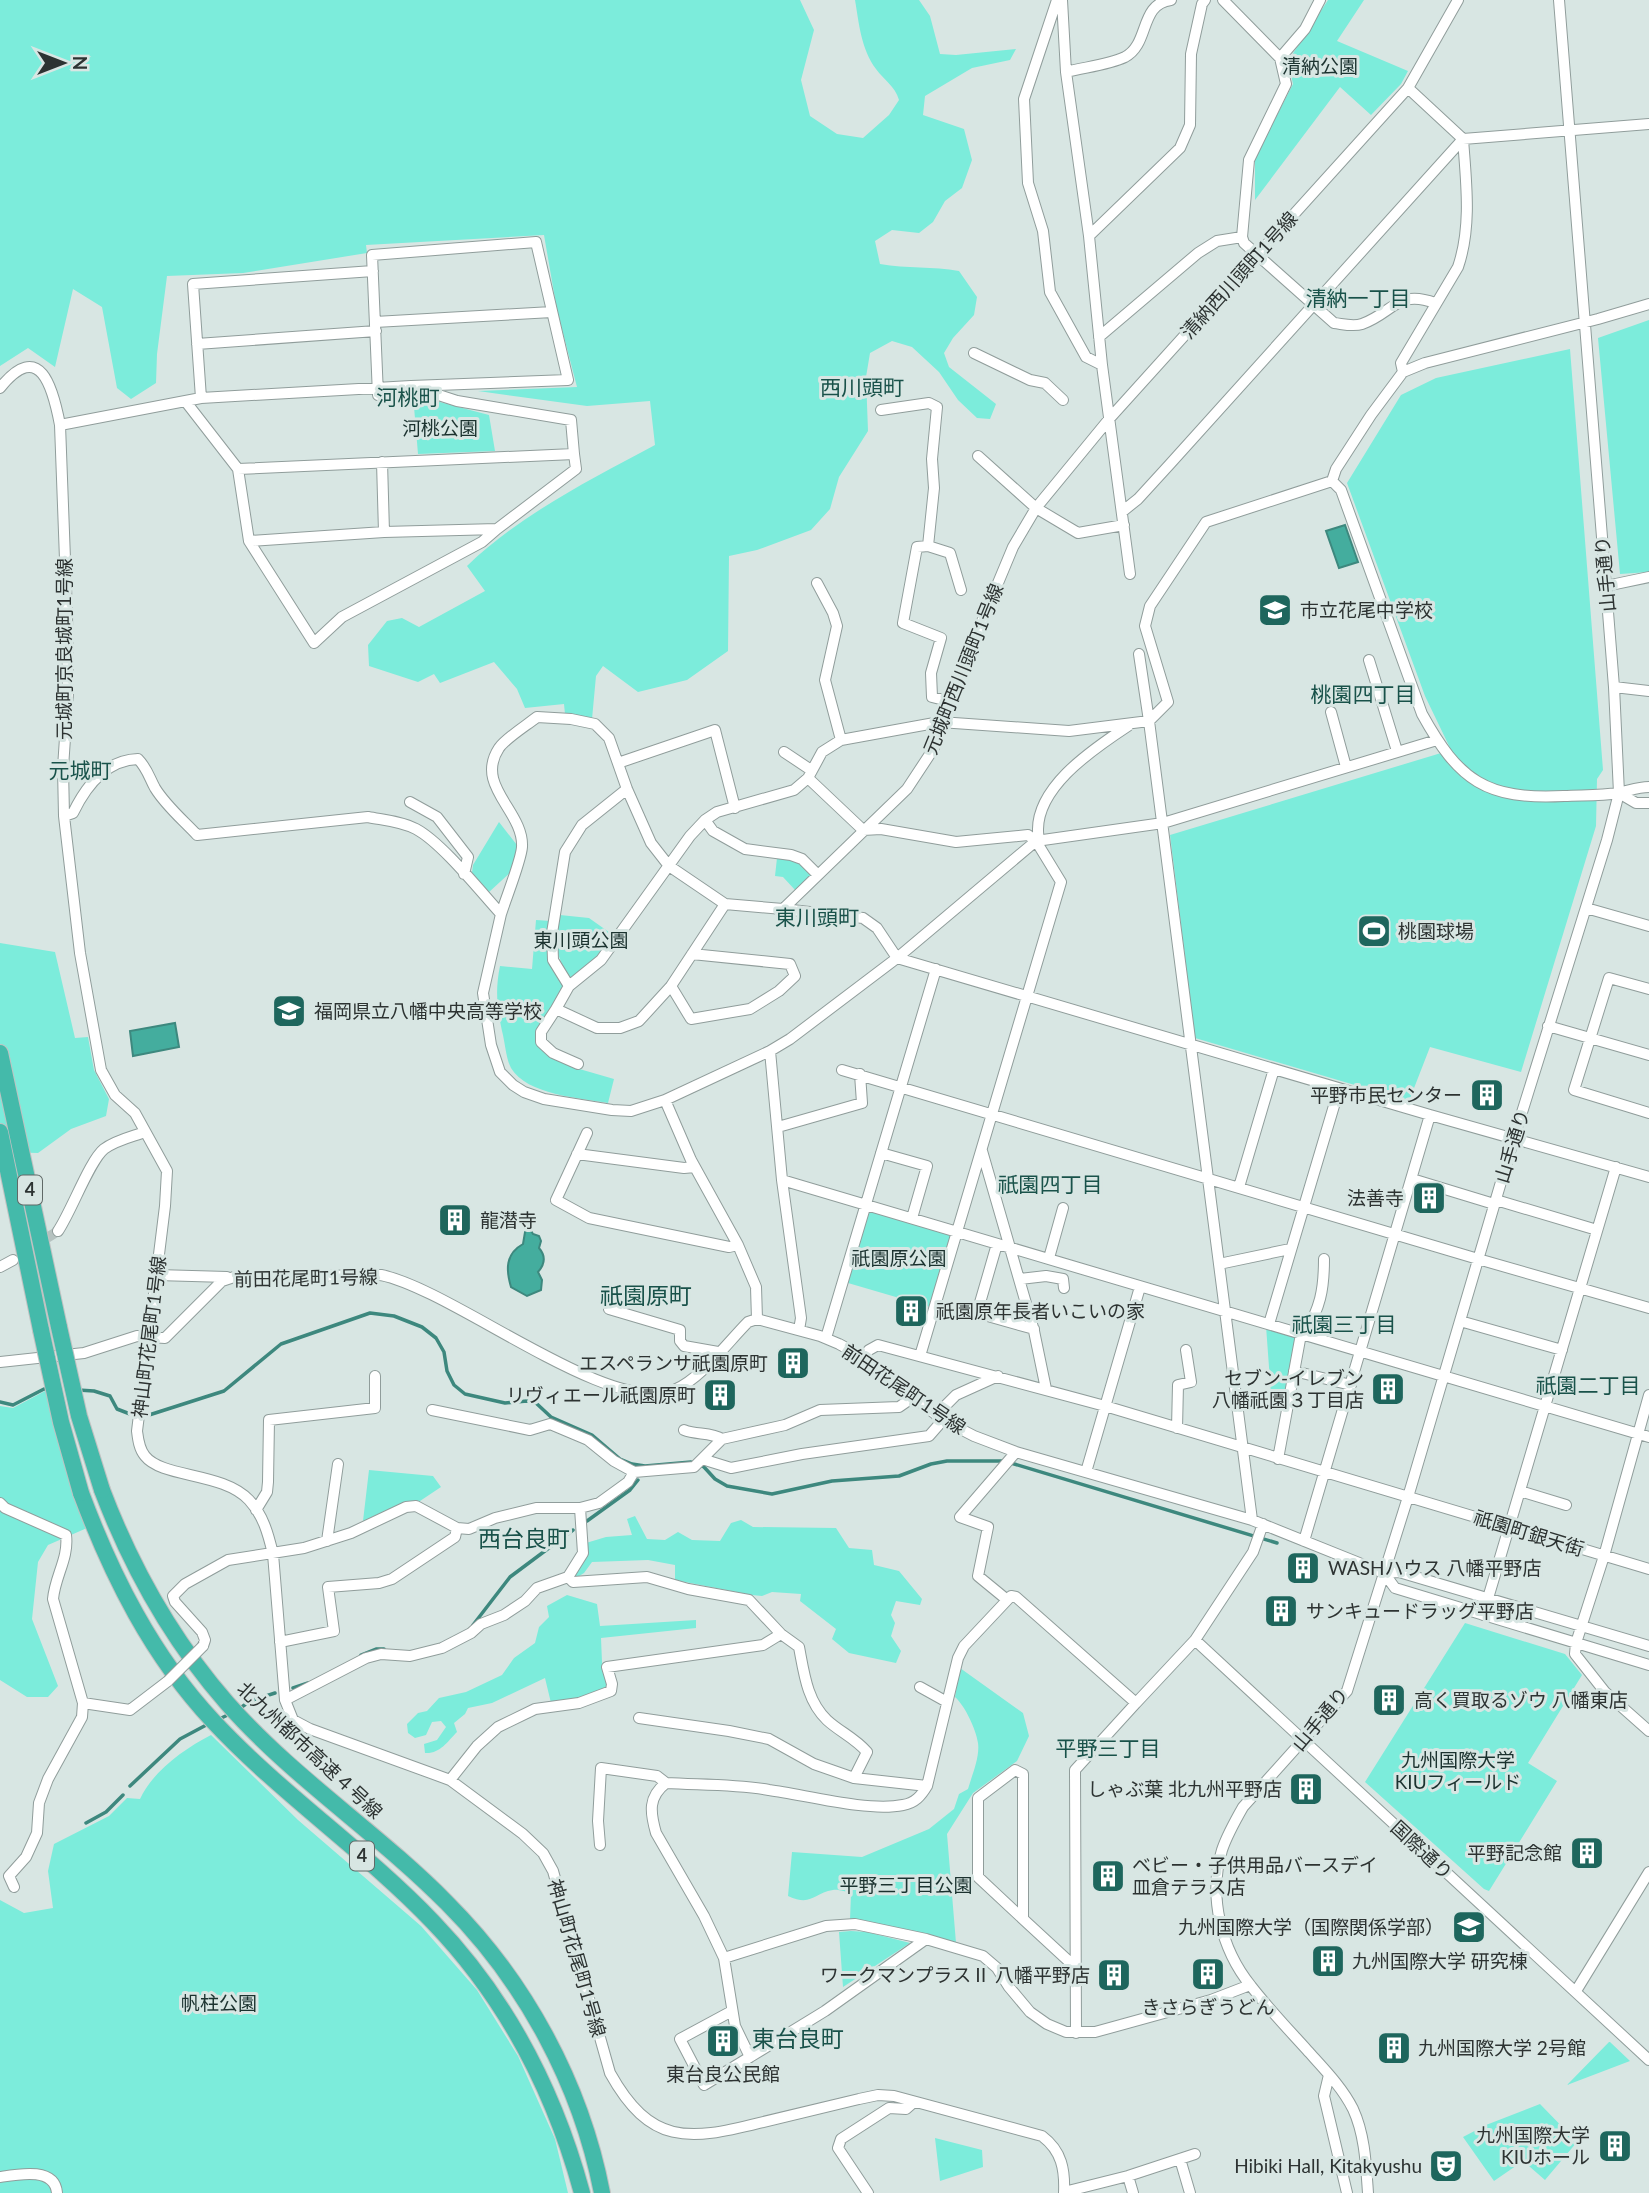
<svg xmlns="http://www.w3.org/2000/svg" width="1649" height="2193" font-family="Lato,'Noto Sans JP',sans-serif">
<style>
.green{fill:#7cecdb}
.water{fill:#44ad9e;stroke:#3d887e;stroke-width:2}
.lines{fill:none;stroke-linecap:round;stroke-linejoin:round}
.stream{stroke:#3d887e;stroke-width:3.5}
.minor-tunnel{stroke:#b6c2c0;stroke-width:10;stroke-dasharray:10 5;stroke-linecap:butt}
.minor-casing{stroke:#909d9b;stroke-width:12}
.highway-casing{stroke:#c0c2c2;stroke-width:18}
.minor{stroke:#fff;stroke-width:10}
.highway{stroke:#44baaa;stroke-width:16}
.minor-bridge-casing{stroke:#909d9b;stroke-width:12;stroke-linecap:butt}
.highway-bridge-casing{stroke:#c0c2c2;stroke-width:18;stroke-linecap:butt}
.minor-bridge{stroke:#fff;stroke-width:10}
.highway-bridge{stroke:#44baaa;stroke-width:16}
.labels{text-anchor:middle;stroke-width:6;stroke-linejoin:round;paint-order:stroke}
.shield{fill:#d8e6e3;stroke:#606967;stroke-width:2}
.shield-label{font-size:18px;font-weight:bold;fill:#2d3332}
.park-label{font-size:19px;fill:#1b322f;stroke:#d8e6e3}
.street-label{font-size:19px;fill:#2d3332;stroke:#d8e6e3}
.poi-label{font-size:19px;fill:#2d3332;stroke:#d8e6e3;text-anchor:start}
.neighbourhood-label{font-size:21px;fill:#19524a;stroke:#d8e6e3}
.quarter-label{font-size:23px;fill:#19524a;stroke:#d8e6e3}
</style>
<rect width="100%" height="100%" fill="#d8e6e3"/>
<path class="green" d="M0 0H800L814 30 801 80 810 116 837 134 863 138 889 115 899 100C895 86 884 80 876 69 861 49 859 23 855 0H919L930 16 940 54 956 55 1016 49 1010 60 972 68 925 96 923 115 964 129 972 160 962 188 945 201 933 222 919 233 892 230 875 241 880 264C907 269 933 266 959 271L977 297 974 315 953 338 944 353 949 367 996 404 990 419 977 418 958 400 939 372 912 347 892 341 870 353 866 377 868 431 839 477 830 509 811 530 757 550 729 556 728 651 687 680 638 692 603 666 596 676 592 719 565 714 564 704 525 708 517 689 494 662 440 683 434 674 418 682 369 666 368 645 387 621 402 618 419 627 485 591 467 566C521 514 590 480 655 445L650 401 587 406 478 391 577 387 557 310 544 235 366 245 367 253 243 273 167 276 157 354 156 383 131 399 117 388 102 307 73 289 55 367 28 348 0 366Z
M1328 0H1364L1337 41 1408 71 1401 84 1371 115 1340 87 1255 200V158L1293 84 1288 61Z
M1649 320V572L1620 574 1598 338Z
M1570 349 1603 770 1597 779 1596 826 1521 1072 1430 1047 1409 1101 1195 1038 1170 835 1451 750 1425 696 1347 483 1401 395 1436 378Z
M413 395 489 415 495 451 418 454Z
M499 822 520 849 513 870 488 893 471 880 473 865Z
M777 858 798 861 811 876 796 891 783 877 775 876Z
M560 915 589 918 613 935 597 958 571 980C553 951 556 947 560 915Z
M536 920 551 921 550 933 565 986 539 1044 576 1068 614 1079 608 1103C580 1098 527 1095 511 1068 506 1059 505 1042 502 1031 497 1008 495 990 500 966L532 969Z
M0 943 55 952 75 1038 88 1037 94 1070 109 1099 106 1116 71 1129 38 1153 0 1152Z
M873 1211 948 1233 951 1238 930 1307 848 1283 868 1214Z
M1266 1326 1297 1336 1284 1410 1272 1408Z
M45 1391 49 1392 87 1528 48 1545 38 1562 32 1619 58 1686 48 1697H27L0 1680V1406L13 1408Z
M369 1470 433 1476 441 1487 417 1503 405 1502 363 1521Z
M635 1516 647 1539 665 1540 678 1532 692 1540 720 1541 731 1523 741 1520 753 1527 836 1528 849 1548 872 1550 874 1565 899 1571 922 1599 920 1605 896 1601 891 1615 895 1623 891 1636 901 1651 896 1663 849 1653 832 1639 836 1629 800 1601 801 1594 772 1592 762 1596 752 1595 675 1580V1565L648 1560 592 1562 584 1573 576 1578 573 1576 587 1557 586 1543 606 1537 632 1535 627 1519Z
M567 1595 597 1604 600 1626 696 1620V1628L601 1638 602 1662 607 1687 576 1700 551 1703 545 1678 492 1703 468 1708 465 1714 454 1723 457 1732C447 1742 440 1754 425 1753L424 1744 437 1740 446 1727 441 1721 432 1722 426 1735 415 1738 408 1733 407 1724 418 1713 427 1711 439 1698 466 1692 502 1675 514 1658 535 1643 539 1627 549 1617 547 1606Z
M1465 1623 1565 1654 1582 1675 1528 1763 1557 1781 1489 1891 1484 1889 1365 1782Z
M960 1668 1023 1713 1029 1736 1017 1761 973 1793 947 1834 956 1943 850 1920 851 1893C846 1892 838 1889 833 1890 813 1893 812 1907 788 1896L792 1852 862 1857 929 1829 954 1809 959 1794 968 1789C972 1775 980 1757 978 1743 976 1729 965 1706 955 1697Z
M211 1735 298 1820 421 1926 477 1990 518 2056 555 2139 568 2193H0V1900L24 1913 53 1908 48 1871 54 1844 109 1816 127 1798 140 1799C153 1771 184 1749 211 1735Z
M851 1931 867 1932 910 1943 843 1987 839 1932Z
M1610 2042 1630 2061 1567 2085 1609 2042Z
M1540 2104 1577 2142 1545 2180 1523 2161 1494 2181 1463 2137 1486 2125Z
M935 2138 982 2150 983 2167 940 2181Z"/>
<path class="water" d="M1345 525 1358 562 1339 568 1326 531Z
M175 1023 179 1047 133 1056 130 1031Z
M530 1229 533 1234 539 1236 541 1241 539 1248C546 1256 545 1264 538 1272L542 1280 541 1290 527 1296 511 1287C506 1270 505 1254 523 1244L525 1232Z"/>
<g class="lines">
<path class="stream" d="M78 1390 94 1391 110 1396 117 1409 130 1414
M0 1402 13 1405 44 1389H50
M149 1415 224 1391 281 1344 370 1313 394 1316 422 1327 436 1338 444 1352 447 1371 454 1385 465 1394 505 1403 527 1401 536 1403 551 1417 592 1435 620 1459 632 1464 645 1466 691 1462
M1011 1463 1277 1543
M699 1465 704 1467 715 1479 727 1486 772 1494 832 1481 899 1476 931 1464 947 1461H1004
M587 1521 630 1490 638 1480
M473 1625 510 1577 573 1530
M361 1655 376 1649H384
M293 1688 308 1683
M239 1709 250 1701 275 1693
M217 1720 232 1713
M130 1786 180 1739 210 1723
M86 1823 106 1812 123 1795"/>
<path class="minor-tunnel" d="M21 1254 58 1231"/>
<g class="minor-casing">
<path id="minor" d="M1057 0 1024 99 1028 183 1043 231 1050 292 1086 357 1102 365
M1062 0 1066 72 1089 236 1102 365 1130 574
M1223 0 1280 58 1286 84 1249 160 1242 237 1244 243 1334 323C1343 324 1353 327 1362 324 1393 313 1397 289 1435 303
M1280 58 1305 29 1320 0
M1066 72C1085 67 1108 65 1125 57 1150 44 1139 4 1171 0
M1089 236 1180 148 1190 125 1191 54 1202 4 1205 0
M1649 304 1598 319 1425 363 1403 372 1371 415 1336 469 1332 481 1341 490 1422 714C1459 781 1486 800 1564 796 1581 795 1600 796 1618 793 1629 791 1637 787 1649 787
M375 322 552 312
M1099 337 1198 253 1217 241 1242 237
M197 344 376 331
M974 353 1030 380 1045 383 1063 400
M1403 372 1401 363 1458 267C1472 226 1466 181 1463 139L1408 88
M0 388C40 338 53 388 60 425L67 613 68 693 63 768 64 816 80 953 101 1070 115 1095 135 1113 167 1171 165 1206 137 1431C138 1439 139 1449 145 1456 162 1478 223 1472 249 1500 263 1515 268 1533 273 1554L285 1700 293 1720 310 1729 450 1780 523 1834 543 1853 553 1871 610 2073C650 2145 688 2141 759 2123 793 2115 826 2107 859 2099L878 2095 894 2096 1042 2136C1062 2151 1065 2170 1064 2193
M378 395 372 255 536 242 568 380 411 386
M201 398 193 284 373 271
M186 402 238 469 249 541 314 643 342 617 482 542 497 529
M881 410 929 403 937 407 932 459 934 488 928 546 917 547 903 623 941 638 931 673 932 697 948 701
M60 425 201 398 411 386 457 401 571 420 574 454
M978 456 1036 508 1078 533 1124 525
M382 462 384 532
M238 469 574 454 576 469 497 529 384 532 249 541
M1123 511 1138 499 1170 464 1463 139 1649 124
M928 546 950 553 961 590
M817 583 833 613 837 626 825 680 841 740
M1606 586 1649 577
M1369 660 1397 751
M1614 687 1649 691
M1331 712 1346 767
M784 752 811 770
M618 763 715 730 735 808
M808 778 863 830 881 829 956 842 1028 835 1036 841 1061 882 920 1356
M627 789 582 825 565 852 552 933 553 960 569 986 556 1009 597 1028H620L639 1021 671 986 725 904
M1619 793 1636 803H1649
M410 802 437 817 468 857 464 874
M64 816 73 813C86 786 106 760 138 759 147 768 149 777 155 788 166 806 183 820 197 835L368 817C383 820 401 821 416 829 442 843 480 891 501 914 506 898 521 861 522 847 524 811 474 786 499 748 506 738 527 725 537 717L571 719 595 724 609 738 627 789 651 843 669 866 725 904 783 909 907 789 934 748 940 722 1013 547 1036 508 1110 418 1408 88 1458 0
M705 820 713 831 745 849 791 855 802 859 818 875
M1039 840C1029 791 1093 749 1128 726
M1586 908 1649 926
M783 909 863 918 877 928 897 958 1430 1115 1649 1177
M501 914 483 993 491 1045 500 1072 513 1085 524 1092 544 1099 612 1110 631 1111 665 1100 770 1051 790 1039 897 958 1036 841 1163 823 1437 740
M569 986 601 960 690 836 705 820 717 812 794 790 808 778 822 752 841 740 940 722 1069 731 1149 721 1139 654
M671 986 691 1019 750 1009 779 991 795 976 790 964 692 954
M1649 989 1609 978 1574 1090 1649 1113
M556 1009 541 1032V1042L553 1053 578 1064
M1548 1026 1649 1055
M770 1051 782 1180 801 1318 799 1330
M842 1070 1478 1259 1649 1308
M665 1100 691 1160 738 1245 756 1287 757 1319
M778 1127 862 1103 860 1074
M587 1133 556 1200 589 1218 729 1247 738 1245
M982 1151 1034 1331 1046 1389
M881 1153 927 1166 912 1218
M577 1154 684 1168 695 1167
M1412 1179 1494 1204
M782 1180 1649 1437
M1239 1187 1274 1069
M1496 1200 1597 1230
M58 1231C71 1212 90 1160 104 1149 116 1140 131 1137 145 1132
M997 1244 977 1313 1034 1329
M1049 1258 1063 1208
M1219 1264 1290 1249
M0 1267 13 1260
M157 1275 227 1277
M1020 1279 1046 1276 1063 1279 1064 1288
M609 1309 680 1330V1341L684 1346 718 1352
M1460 1321 1562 1350
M1269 1324 1339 1089
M1305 1334C1320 1307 1324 1291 1324 1259
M826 1338 936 969
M863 1357 869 1350 878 1345 1105 1406 1649 1569
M0 1362 84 1353 137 1336 165 1338 222 1281 234 1277 381 1275C454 1290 610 1417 674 1390 701 1379 728 1342 748 1322L757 1319 820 1336 839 1344 863 1357 943 1420 974 1436 1016 1452 1252 1520 1384 1573
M1294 1371 1351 1385
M1649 1395 1604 1556 1576 1643 1575 1654 1605 1692 1649 1731
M432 1410 530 1430 550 1424 588 1440 614 1461 634 1472 694 1467 722 1439
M936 1415 956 1395 998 1376
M1177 1428 1178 1385 1191 1382 1186 1350
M684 1430C696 1435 711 1432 722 1439L785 1425 820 1410 899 1407 912 1398
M702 1459 731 1468 802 1454 929 1436 943 1420
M1278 1459 1301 1334
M1086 1472 1140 1287
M1520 1491 1566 1505
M0 1503 5 1508 66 1535C69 1558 55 1576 53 1599L83 1703 82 1717 48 1779 39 1803 37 1833 26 1857 9 1876 14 1887
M256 1510 267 1492 268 1482 269 1420 375 1408V1376
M1252 1520 1149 721 1168 702 1145 626 1150 606 1206 522 1332 481
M327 1541 338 1464
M1304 1541 1430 1115
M568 1577 573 1582 647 1577 688 1589 749 1600 781 1634 799 1647C804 1673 807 1701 827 1720 840 1732 855 1738 867 1752L854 1778
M1006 1599 978 1576 988 1527 960 1517 1016 1452
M1483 1615 1616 1167
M1195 1640 1649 2060
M280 1642 334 1631 328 1587 379 1583 392 1579 455 1537 457 1528
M203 1646 205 1640 202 1632 175 1602 173 1596 185 1584 228 1560 304 1548 351 1533 406 1507 416 1506 457 1528 469 1529 495 1518 536 1508H580L599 1503 628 1482 634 1472
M1649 1646 1399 1572 1384 1573 1395 1588 1649 1665
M920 1687 947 1702
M285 1700 366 1658 381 1654 410 1656 442 1648 471 1633 481 1624 504 1615 525 1601 537 1588 568 1577 583 1553 580 1508
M83 1703 130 1710 168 1681
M639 1718 729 1731 769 1739 814 1764 854 1778 927 1786
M450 1780 477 1746 498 1727 535 1709 579 1703 611 1691 612 1684 607 1667 763 1645 781 1634
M600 1845 598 1821 601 1768 657 1776 666 1783
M1023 1919 978 1877V1798L1015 1770 1023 1774V1919L1075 1967
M724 1958 826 1926 855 1924 926 1939
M1250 1985 1211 2000 1095 2032H1066L1047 2024 1030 2012 1009 1987 997 1968 983 1956 926 1939 825 2011 750 2057 735 2026 724 1958 704 1916 656 1833C650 1812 648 1797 666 1783 700 1785 736 1784 769 1790 806 1795 867 1812 903 1805 915 1803 921 1796 927 1786L958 1658 964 1646 1011 1596 1016 1597 1136 1703 1195 1640 1253 1552 1263 1524
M1576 1991 1649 1872
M732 2011 680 2039 704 2085 750 2057
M1076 2033 1075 1770 1136 1703
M1329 2075 1324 2096 1347 2193
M1180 2159 1190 2193
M1128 2176 1133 2193
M0 2177C19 2174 55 2167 57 2193
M1064 2192 1128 2176 1195 2154
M868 2193 838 2148 841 2139 889 2108 906 2109 914 2102
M1368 2193C1366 2165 1365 2135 1353 2109 1342 2087 1324 2069 1307 2050 1288 2029 1268 2008 1251 1986 1221 1949 1208 1896 1222 1850 1227 1835 1235 1821 1243 1807L1347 1691 1408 1497 1514 1138 1607 840 1619 793 1614 687 1559 0"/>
</g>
<g class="highway-casing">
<path id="highway" d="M0 1053 59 1327
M0 1132 41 1330
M102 1490C132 1569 171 1639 227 1703 293 1778 377 1832 447 1903 525 1981 581 2084 602 2193
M81 1493C112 1576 152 1656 213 1721 281 1794 364 1850 433 1922 507 1999 554 2090 582 2193"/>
</g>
<use href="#minor" class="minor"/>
<use href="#highway" class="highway"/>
<g class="minor-bridge-casing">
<path id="minor-bridge" d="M168 1681 203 1646"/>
</g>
<g class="highway-bridge-casing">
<path id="highway-bridge" d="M59 1327 79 1416 102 1490
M41 1330 61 1422 81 1493"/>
</g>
<use href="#minor-bridge" class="minor-bridge"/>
<use href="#highway-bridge" class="highway-bridge"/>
</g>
<defs>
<g id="school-square" transform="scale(1.75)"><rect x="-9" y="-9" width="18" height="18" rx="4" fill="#1e665d" stroke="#d8e6e3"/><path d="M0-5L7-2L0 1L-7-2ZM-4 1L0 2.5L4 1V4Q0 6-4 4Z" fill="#fff"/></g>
<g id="stadium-square" transform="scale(1.75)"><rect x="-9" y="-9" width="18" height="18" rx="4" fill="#1e665d" stroke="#d8e6e3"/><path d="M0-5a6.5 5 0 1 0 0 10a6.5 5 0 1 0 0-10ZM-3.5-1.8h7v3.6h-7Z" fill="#fff"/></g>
<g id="building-square" transform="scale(1.75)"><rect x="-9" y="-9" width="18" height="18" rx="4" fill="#1e665d" stroke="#d8e6e3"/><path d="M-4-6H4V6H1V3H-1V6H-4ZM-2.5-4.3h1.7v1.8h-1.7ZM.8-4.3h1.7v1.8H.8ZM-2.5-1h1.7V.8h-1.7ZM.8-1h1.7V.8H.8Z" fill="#fff"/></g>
<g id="university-square" transform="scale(1.75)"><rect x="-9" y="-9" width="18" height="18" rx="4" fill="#1e665d" stroke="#d8e6e3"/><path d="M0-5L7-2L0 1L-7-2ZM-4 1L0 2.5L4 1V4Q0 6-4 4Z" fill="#fff"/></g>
<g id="theatre-square" transform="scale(1.75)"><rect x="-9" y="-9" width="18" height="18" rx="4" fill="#1e665d" stroke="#d8e6e3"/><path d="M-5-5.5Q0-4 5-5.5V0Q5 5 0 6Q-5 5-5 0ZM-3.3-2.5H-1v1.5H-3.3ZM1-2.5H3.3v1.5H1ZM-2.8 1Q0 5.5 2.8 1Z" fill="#fff"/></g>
</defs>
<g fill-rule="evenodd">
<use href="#school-square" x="1275" y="610"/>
<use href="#stadium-square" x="1374" y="931"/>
<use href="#school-square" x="289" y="1011"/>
<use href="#building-square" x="1487" y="1095"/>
<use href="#building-square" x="1429" y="1198"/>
<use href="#building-square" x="455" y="1220"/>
<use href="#building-square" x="911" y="1311"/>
<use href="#building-square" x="793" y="1363"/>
<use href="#building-square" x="1388" y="1389"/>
<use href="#building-square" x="720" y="1395"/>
<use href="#building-square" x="1303" y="1568"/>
<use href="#building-square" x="1281" y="1611"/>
<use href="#building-square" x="1389" y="1700"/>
<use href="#building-square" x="1306" y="1789"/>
<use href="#building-square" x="1587" y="1853"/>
<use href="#building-square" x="1108" y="1876"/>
<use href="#university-square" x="1469" y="1927"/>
<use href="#building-square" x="1328" y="1961"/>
<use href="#building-square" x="1208" y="1974"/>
<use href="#building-square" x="1114" y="1975"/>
<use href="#building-square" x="723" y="2041"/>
<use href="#building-square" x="1394" y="2048"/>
<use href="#building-square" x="1615" y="2146"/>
<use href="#theatre-square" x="1446" y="2166"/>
</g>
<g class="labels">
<g class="shield">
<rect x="18" y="1175.5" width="24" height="29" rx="5"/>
<rect x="350" y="1841.5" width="24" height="29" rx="5"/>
</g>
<g class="shield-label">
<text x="30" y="1196">4</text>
<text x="362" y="1862">4</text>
</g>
<g class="park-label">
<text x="1320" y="73">清納公園</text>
<text x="440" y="435">河桃公園</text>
<text x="581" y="947">東川頭公園</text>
<text x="899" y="1265">祇園原公園</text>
<text x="1458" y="1767">九州国際大学<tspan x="1458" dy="22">KIUフィールド</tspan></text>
<text x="906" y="1892">平野三丁目公園</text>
<text x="219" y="2010">帆柱公園</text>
</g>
<g class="street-label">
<text transform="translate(1239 275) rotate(-48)" y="7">清納西川頭町1号線</text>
<text transform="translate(1605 574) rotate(-95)" y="7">山手通り</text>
<text transform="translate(64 649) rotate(-90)" y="7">元城町京良城町1号線</text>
<text transform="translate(963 669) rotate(-68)" y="7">元城町西川頭町1号線</text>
<text transform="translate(1512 1146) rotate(-73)" y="7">山手通り</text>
<text transform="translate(306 1278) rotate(-1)" y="7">前田花尾町1号線</text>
<text transform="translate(149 1337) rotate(-83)" y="7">神山町花尾町1号線</text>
<text transform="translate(904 1389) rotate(34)" y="7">前田花尾町1号線</text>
<text transform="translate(1529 1533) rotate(17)" y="7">祇園町銀天街</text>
<text transform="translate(1320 1719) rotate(-50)" y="7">山手通り</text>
<text transform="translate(310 1750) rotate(43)" y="7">北九州都市高速４号線</text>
<text transform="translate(1422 1850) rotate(43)" y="7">国際通り</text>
<text transform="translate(577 1958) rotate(74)" y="7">神山町花尾町1号線</text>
</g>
<g class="poi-label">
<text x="1300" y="617">市立花尾中学校</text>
<text x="1398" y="938">桃園球場</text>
<text x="314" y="1018">福岡県立八幡中央高等学校</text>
<text x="1462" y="1102" text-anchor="end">平野市民センター</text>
<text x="1404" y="1205" text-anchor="end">法善寺</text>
<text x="480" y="1227">龍潜寺</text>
<text x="936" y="1318">祇園原年長者いこいの家</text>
<text x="768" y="1370" text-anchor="end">エスペランサ祇園原町</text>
<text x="1364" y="1385" text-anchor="end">セブン-イレブン<tspan x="1364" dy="22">八幡祇園３丁目店</tspan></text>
<text x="696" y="1402" text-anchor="end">リヴィエール祇園原町</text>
<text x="1328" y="1575">WASHハウス 八幡平野店</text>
<text x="1306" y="1618">サンキュードラッグ平野店</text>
<text x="1414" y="1707">高く買取るゾウ 八幡東店</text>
<text x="1282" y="1796" text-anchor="end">しゃぶ葉 北九州平野店</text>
<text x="1562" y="1860" text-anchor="end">平野記念館</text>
<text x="1132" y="1872">ベビー・子供用品バースデイ<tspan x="1132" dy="22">皿倉テラス店</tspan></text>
<text x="1444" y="1934" text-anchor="end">九州国際大学（国際関係学部）</text>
<text x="1352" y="1968">九州国際大学 研究棟</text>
<text x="1090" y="1982" text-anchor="end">ワークマンプラスⅡ 八幡平野店</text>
<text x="1208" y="2014" text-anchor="middle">きさらぎうどん</text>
<text x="1418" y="2055">九州国際大学 2号館</text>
<text x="723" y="2081" text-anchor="middle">東台良公民館</text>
<text x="1590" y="2142" text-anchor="end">九州国際大学<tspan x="1590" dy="22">KIUホール</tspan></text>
<text x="1422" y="2173" text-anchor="end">Hibiki Hall, Kitakyushu</text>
</g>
<g class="neighbourhood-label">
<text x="1358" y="306">清納一丁目</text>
<text x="862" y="395">西川頭町</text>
<text x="408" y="405">河桃町</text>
<text x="1363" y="702">桃園四丁目</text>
<text x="80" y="778">元城町</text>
<text x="817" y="925">東川頭町</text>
<text x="1050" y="1192">祇園四丁目</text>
<text x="1344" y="1332">祇園三丁目</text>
<text x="1588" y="1393">祇園二丁目</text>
<text x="1108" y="1756">平野三丁目</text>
</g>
<g class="quarter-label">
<text x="646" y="1304">祇園原町</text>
<text x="524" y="1547">西台良町</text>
<text x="798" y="2047">東台良町</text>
</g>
</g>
<g transform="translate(63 63) rotate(90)" stroke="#d8e6e3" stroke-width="5" paint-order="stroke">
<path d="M0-5L12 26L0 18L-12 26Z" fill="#2d3332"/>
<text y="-10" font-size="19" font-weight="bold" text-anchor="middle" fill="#2d3332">N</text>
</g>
</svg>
